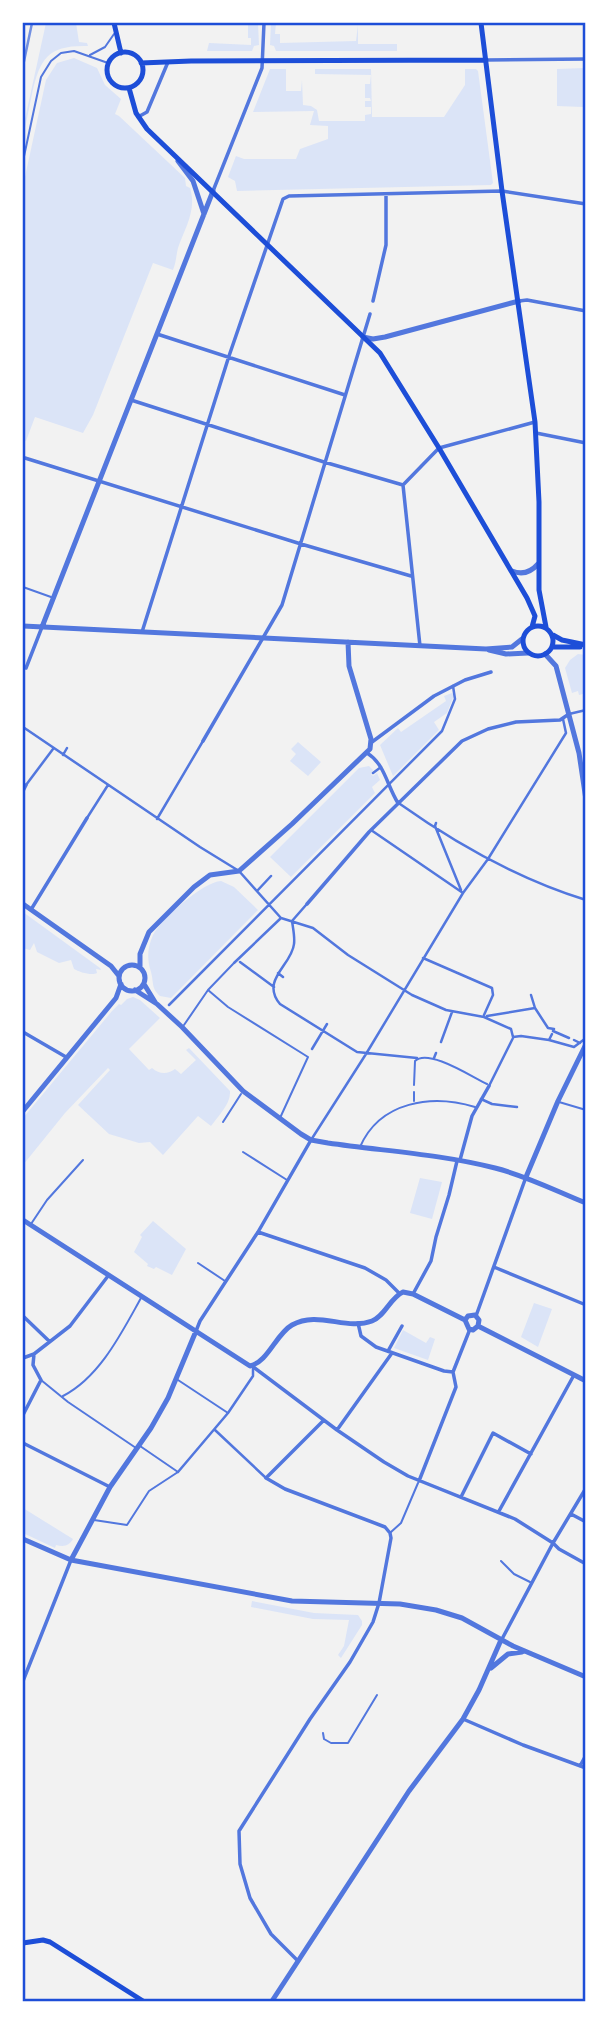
<svg xmlns="http://www.w3.org/2000/svg" width="609" height="2024" font-family="Mulish,sans-serif">
<style>
.green{fill:#dbe4f7}
.lines{fill:none;stroke-linecap:round;stroke-linejoin:round}
.service{stroke:#5277de;stroke-width:2}
.pedestrian{stroke:#5277de;stroke-width:2.5}
.minor{stroke:#5277de;stroke-width:3.5}
.tertiary{stroke:#5277de;stroke-width:5}
.secondary{stroke:#1d4ed8;stroke-width:5}
.rail{stroke:#7290e2;stroke-width:2.5}
.neatline{fill:none;stroke:#1d4ed8;stroke-width:2.5}
</style>
<rect width="100%" height="100%" fill="#f2f2f2"/>
<path class="green" d="M46 23H76L79 42 87 43 88 46C49 45 40 57 32 94 29 108 26 123 23 138V128Z
M248 23H258L259 45 254 46 252 51H207L209 43 251 45V38H248Z
M271 23H276L275 34H280V43L356 41 358 25V44H397V51H276L274 46 270 45Z
M74 58 97 68 105 85 121 99 115 114 119 116 185 178 186 186 190 188C197 210 185 228 178 248 176 256 176 263 173 270L153 263 93 415 83 433 35 417 26 441 23 439V186L46 80 57 63Z
M584 68 583 107 557 106V69Z
M270 69H286V91H301L302 80 303 105 311 106 317 110 319 121H365V115L371 114V107H365V101H371L370 98H365V84H370L371 75 315 74V69H371L372 117H444L465 85V69H476L478 71 493 183 491 185 237 191 235 181 228 177 236 156 244 159H296L300 149 328 139V126L310 125 314 111 253 112Z
M578 654 586 655V693L579 695 578 691 572 693 565 668 570 660Z
M452 693 454 695 447 713 434 722 439 730 393 776 380 745 398 728 401 732 446 701 444 696Z
M298 742 321 762 308 776 290 761 296 754 291 749Z
M369 766 373 770 371 774 373 776 377 773 380 780 372 787 375 793 291 877 270 857 359 768Z
M221 881 234 887 258 910 171 998 160 996C151 988 154 983 151 972 147 959 147 949 153 935 161 919 203 882 221 881Z
M23 912 100 968 101 970 96 969 97 973C92 976 79 972 74 969L71 960 59 963 37 952 34 943 30 950 23 948Z
M133 997 140 1000 160 1018 129 1049 149 1070 152 1068C159 1074 167 1075 175 1069L181 1074 196 1060 186 1050 189 1048 230 1091C231 1104 218 1116 211 1126L198 1116 163 1155 150 1142 139 1143 109 1134 78 1105 110 1070 108 1068 65 1113 23 1165V1118L112 1011 119 1004 121 1005 127 999Z
M420 1178 442 1182 432 1219 410 1213Z
M153 1221 186 1249 172 1275 156 1267 154 1269 147 1266 148 1264 134 1252 142 1237 140 1235Z
M534 1303 552 1309 538 1347 521 1337Z
M403 1330 426 1343 430 1337 435 1339 428 1360 394 1348Z
M23 1508 73 1539C69 1546 64 1547 56 1545L55 1548 23 1533Z
M252 1601 314 1613 358 1615 362 1621V1625L341 1658 338 1655 344 1646 349 1620 313 1619 251 1607Z"/>
<g class="lines">
<path class="service" d="M90 55 105 47 114 34
M23 161 41 77 51 61 61 53 74 51 108 63
M23 587 51 597
M208 990 228 1007 308 1057 280 1118
M184 1025 208 990 233 964
M414 1085 415 1061C428 1048 472 1077 487 1084
M414 1092V1101
M559 1102 586 1110
M223 1122 241 1094
M360 1147C380 1101 432 1094 475 1107
M243 1152 287 1180
M31 1224 47 1200 83 1160
M198 1263 225 1281
M41 1380 68 1402 136 1448
M178 1380 228 1413
M63 1396C100 1377 122 1332 141 1298
M94 1520 127 1525 149 1491 178 1472 140 1446
M391 1532 401 1523 418 1483
M501 1561 514 1574 530 1582
M323 1733 324 1739 331 1743H348L377 1695"/>
<path class="pedestrian" d="M569 714 586 710
M23 727 200 847 239 871 281 918 313 928 348 955 412 995 446 1010 484 1017 511 1029 513 1037
M63 755 67 748
M373 773 381 767
M26 785 53 749
M400 804C455 843 521 880 586 900
M87 818 108 785
M157 819 203 741
M436 823 435 826 461 890
M371 830 463 893
M257 891 271 876
M292 921C293 928 295 937 294 944 292 965 260 980 280 1004L357 1052 417 1058
M292 921 306 905
M423 958 492 988 493 995 484 1015
M240 962 274 987
M234 963 281 918
M278 973 283 977
M531 995 535 1008 548 1028 554 1029
M169 1005 442 731 455 699 453 686
M487 1016 535 1008
M553 1031 569 1038
M513 1037 521 1036 549 1040 552 1034
M549 1040 574 1047 586 1038
M574 1040 580 1043
M441 1042 452 1012
M312 1049 327 1024
M434 1058 436 1053
M489 1086 513 1038
M481 1099 492 1104 517 1107
M311 1140 366 1054 463 893 488 859 566 733 563 719
M215 1430 266 1478
M178 1472 228 1413 253 1376V1369"/>
<path class="minor" d="M486 60 586 59
M138 117 147 112 168 62
M213 191 262 68 264 23
M373 301 386 245V194
M519 301 527 300 586 311
M157 334 345 395
M131 400 324 462 403 485
M536 433 586 443
M25 458 301 544 411 576
M403 485 420 646
M403 485 439 448 535 422
M142 632 229 356 283 199 289 196 502 191 586 204
M26 668 42 627
M203 741 282 605 370 314
M372 742 434 696 465 680 491 672
M367 753C385 764 387 786 398 803
M23 791 26 785
M307 904 369 832 462 741 488 729 516 722 560 720 569 714
M32 908 87 818
M23 1032 66 1057
M460 1160 472 1116 489 1086
M258 1232 365 1268 386 1280 399 1293
M494 1267 586 1305
M413 1294 431 1261 436 1237 449 1195 457 1161
M23 1316 49 1341
M476 1316 526 1177
M358 1323 361 1336 376 1347 444 1371 453 1372
M196 1331 200 1321 258 1232 311 1140
M388 1351 402 1326
M23 1358 34 1354 70 1326 108 1276
M252 1366 337 1430 384 1462 408 1476 515 1519 553 1543 559 1549 586 1564
M23 1415 41 1380 33 1365 34 1354
M337 1430 392 1353
M23 1443 110 1487
M419 1481 456 1387 453 1372 470 1329
M461 1497 493 1433 531 1454
M499 1511 574 1375
M571 1514 586 1522
M502 1639 553 1543 586 1488
M23 1681 71 1560
M463 1719 523 1745 586 1768
M580 1766 586 1755
M298 1961 271 1934 250 1898 240 1864 239 1831 310 1719 350 1662 373 1622 379 1603 391 1538 390 1533 385 1527 285 1489 266 1478 324 1420"/>
<path class="tertiary" d="M178 161 193 181 204 214
M363 337 373 339 385 337 519 301
M512 571C522 575 531 572 538 564
M23 626 486 649 512 647 522 639
M42 627 213 191
M489 650 506 654 528 653
M545 654 556 666 579 753 586 800
M23 904 111 966 119 976
M119 978a13 13 0 1 1 26 0a13 13 0 1 1-26 0Z
M140 967V954L149 932 194 887 210 875 239 871 292 824 370 749 371 739 349 666 348 642
M144 984 155 1002
M135 990 157 1004 182 1027 243 1091 301 1134 311 1140 328 1143C383 1151 440 1154 495 1168 527 1176 556 1191 586 1203
M23 1111 116 998 121 984
M526 1177 558 1101 586 1044
M23 1220 250 1366C268 1362 276 1334 292 1325 318 1310 346 1331 372 1321 385 1316 390 1298 403 1292L413 1294 465 1320
M465 1320 468 1316 475 1315 479 1320 478 1326
M465 1320 469 1329 473 1330 478 1326
M478 1326 586 1381
M23 1539 71 1560 292 1601 400 1604 436 1610 462 1618 513 1646 586 1677
M71 1560 110 1487 151 1428 168 1398 196 1331
M491 1668 508 1654 522 1652
M272 2001 409 1791 463 1719 479 1690 501 1640"/>
<path class="secondary" d="M114 23 121 53
M481 23 502 191 535 422 539 502V590L546 627
M107 70a18 18 0 1 1 36 0a18 18 0 1 1-36 0Z
M141 63 191 61 486 60
M129 88 136 113 147 129 380 353 439 448 527 598 535 616 532 627
M523 641a15 15 0 1 1 30 0a15 15 0 1 1-30 0Z
M553 635 562 640 586 645
M552 647H580
M23 1943 43 1940 50 1942 143 2001"/>
<path class="rail" d="M23 66 32 23"/>
</g>
<rect width="609" height="2024" fill="none" stroke="#ffffff" stroke-width="49"/>
<rect x="24" y="24" width="560" height="1976" class="neatline"/>
</svg>
